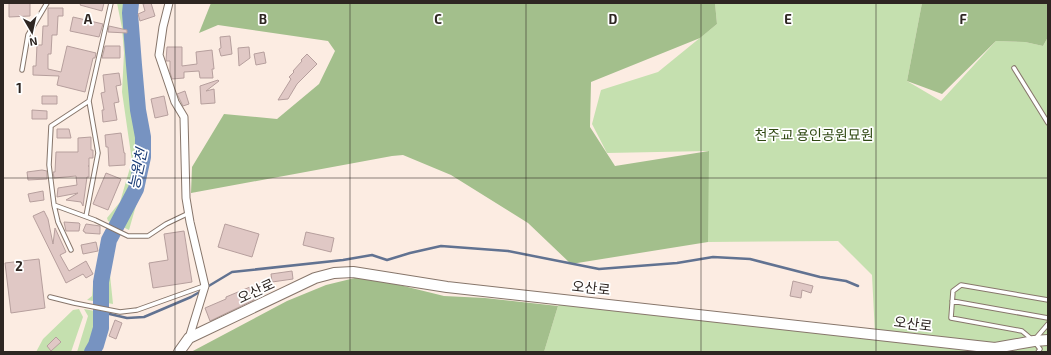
<svg xmlns="http://www.w3.org/2000/svg" width="1051" height="355" font-family="'Exo 2','Noto Sans KR',sans-serif">
<style>
.green{fill:#c5e0af}
.forest{fill:#a3bf8c}
.lines{fill:none;stroke-linecap:round;stroke-linejoin:round}
.stream{stroke:#617291;stroke-width:2.5}
.river{stroke:#7793c1;stroke-width:16}
.building{fill:#e0c8c5;stroke:#b69f9d}
.lane-casing{stroke:#87766b;stroke-width:5.5}
.street-casing{stroke:#87766b;stroke-width:9}
.secondary-casing{stroke:#87766b;stroke-width:12}
.lane{stroke:#fff;stroke-width:3.5}
.street{stroke:#fff;stroke-width:7}
.secondary{stroke:#fff;stroke-width:10}
.grid{fill:none;stroke:#2e2622;stroke-width:1;stroke-opacity:0.55}
.labels{text-anchor:middle;stroke-width:3.5;stroke-linejoin:round;paint-order:stroke}
.park-label{font-size:14px;fill:#304913;stroke:#fff}
.street-label{font-size:14px;fill:#2e2622;stroke:#fff}
.water-label{font-size:15px;font-style:italic;fill:#193b75;stroke:#fff}
.grid-label{font-size:13px;text-anchor:middle;font-weight:bold;fill:#2e2622;stroke:#fff;stroke-width:3.5;stroke-linejoin:round;paint-order:stroke}
</style>
<rect width="100%" height="100%" fill="#fcece2"/>
<path class="green" d="M117 3H129C127 35 133 77 137 109 139 125 143 141 142 157 139 182 127 204 116 225L108 221 107 218 120 202 132 161 122 92 124 53 122 28Z
M132 3H134L132 20 135 70 141 112 145 125 146 160 141 188 129 230 119 225 136 191 145 156V136L139 110 134 64 131 12Z
M715 3H922L907 81 941 101 996 41 1025 42 1043 46 1048 37V352H544L558 306 562 299 875 334 872 275 838 241 708 242V151L607 153 592 124 601 90 658 72 717 24Z
M108 231 112 233 109 240 100 282V302L87 300 92 296 93 284 100 268 105 239Z
M114 234 119 237 113 248 111 260 110 275 113 304 102 302C102 283 104 250 114 234Z
M79 309 83 317 71 352H36L43 339 73 310Z
M84 309 100 312C98 326 96 340 89 352H77L88 316Z"/>
<path class="forest" d="M211 3H715L717 24 700 38 591 82 590 127 615 166 709 151 708 242 571 264 528 223 451 175 403 155 392 156 191 193 192 167 224 114 277 119 319 84 335 51 328 41 218 25 199 33Z
M922 3H1048V37L1043 46 1025 42 996 41 942 94 907 81Z
M363 276 444 296 485 298 558 306 544 352H191L287 301 326 285Z"/>
<g class="lines">
<path class="stream" d="M207 287 232 272 343 260 372 255 387 260 410 253 441 246 508 251 599 269 677 263 713 257 750 259 820 277 846 281 858 286
M101 312 127 318 144 317 191 297 203 290"/>
<path class="river" d="M92 352 96 345 101 328V282L109 240 136 189 143 157V137L138 110 134 65 130 13 131 3"/>
</g>
<path class="building" d="M9 3H30V16L9 17Z
M81 3H104L102 11 80 5Z
M148 3H151L155 16 140 21 138 14 145 11 143 4Z
M48 8H63V16H58L57 35H52L51 54H48V69L61 72 67 46 96 53 95 58H93L85 92 57 85 59 76 33 75V66H36L37 45H42L43 26H48Z
M73 17 103 24 99 37 70 31Z
M109 26 127 30V33L108 32Z
M230 36 232 54 221 56 219 49 221 48 220 37Z
M105 46H120V58H102Z
M167 47H182V66L197 64 196 52 212 50 214 69H212L213 78H200L199 71 184 72V78L172 79 170 72V61H166Z
M249 47 250 58 239 66 238 48Z
M264 52 266 63 256 65 254 54Z
M307 54 317 64 297 84 288 99 278 100 291 79 289 77 294 72 293 71 302 61 301 60Z
M119 73 121 85 116 86 119 102 114 103 117 120 103 122 102 110H104L101 93 105 92 103 75Z
M218 80 219 81 206 91 214 89 215 103 201 104 200 86Z
M185 91 189 104 183 106 177 94Z
M42 96H57V104H42Z
M164 96 168 115 155 118 151 99Z
M32 110 47 111V119H32Z
M57 129H69L71 138H57Z
M121 133 124 153H125V165L109 166 108 147H106L105 135Z
M91 137V150H93V158H89V166H88H89V177H87L83 206 81 202 66 200 78 193 57 197 58 188 77 185 76 176 54 178 53 172H55L56 152H78V138Z
M42 170 47 171V179L28 180 27 172Z
M106 173 121 179 108 210 93 204Z
M43 191 44 200 30 202 28 194Z
M44 211 48 219 53 244 55 228 66 252 60 255 69 271 86 261 93 274 86 278 83 274 66 283 33 216Z
M64 222 79 223 80 224 79 231H66Z
M86 224 100 226V234L85 233V232L83 231Z
M225 224 259 234 252 257 218 247Z
M184 231 192 282 153 288 149 263 168 260 164 234Z
M306 232 334 238 331 252 303 245Z
M96 242 98 251 83 254 81 245Z
M39 259 45 308 11 313 5 263Z
M292 271 293 279 272 282 271 274Z
M793 281 813 286 811 293 802 290 801 298 790 296Z
M250 287 256 299 210 321 205 308 226 299V297Z
M115 320 122 323 116 339 109 336Z
M56 337 61 342 51 351 47 346Z"/>
<g class="lines">
<g class="lane-casing">
<path id="lane" d="M1014 68 1048 123
M22 70 28 35 47 3
M89 101 51 126 49 165 54 205 95 220 128 236H148L166 224 189 213
M54 205 58 222 71 250
M86 216 98 153 89 101 111 3
M50 297 74 303 120 312 137 310 204 286
M952 301 1048 318
M1036 338 1048 324
M1038 352 1040 349 1034 341 1022 331 951 318 953 291 961 285 1048 300"/>
</g>
<g class="street-casing">
<path id="street" d="M169 3 163 27 159 55 175 102 184 117 186 198 190 222 205 286 189 338"/>
</g>
<g class="secondary-casing">
<path id="secondary" d="M179 352 189 338 315 278 334 273 353 272 447 287 995 348 1034 341 1048 340"/>
</g>
<use href="#lane" class="lane"/>
<use href="#street" class="street"/>
<use href="#secondary" class="secondary"/>
</g>
<path class="grid" d="M175 3V352M350 3V352M526 3V352M701 3V352M876 3V352M3 178H1048"/>
<g class="labels">
<g class="park-label">
<text x="814" y="140">천주교 용인공원묘원</text>
</g>
<g class="street-label">
<text transform="translate(591 288) rotate(6)" y="5">오산로</text>
<text transform="translate(256 291) rotate(-25)" y="5">오산로</text>
<text transform="translate(913 324) rotate(7)" y="5">오산로</text>
</g>
<g class="water-label">
<text transform="translate(138 169) rotate(-78)" y="5">능원천</text>
</g>
</g>
<g class="grid-label">
<text x="88" y="24">A</text>
<text x="263" y="24">B</text>
<text x="438" y="24">C</text>
<text x="613" y="24">D</text>
<text x="788" y="24">E</text>
<text x="963" y="24">F</text>
<text x="19" y="93">1</text>
<text x="19" y="271">2</text>
</g>
<rect width="1051" height="355" fill="none" stroke="#2e2622" stroke-width="8"/>
<g transform="translate(32 32) rotate(171)" stroke="#ffffff" stroke-width="3" paint-order="stroke">
<path d="M0-3L7 15L0 10L-7 15Z" fill="#2e2622"/>
<text y="-6" font-size="11" font-weight="bold" text-anchor="middle" fill="#2e2622">N</text>
</g>
</svg>
